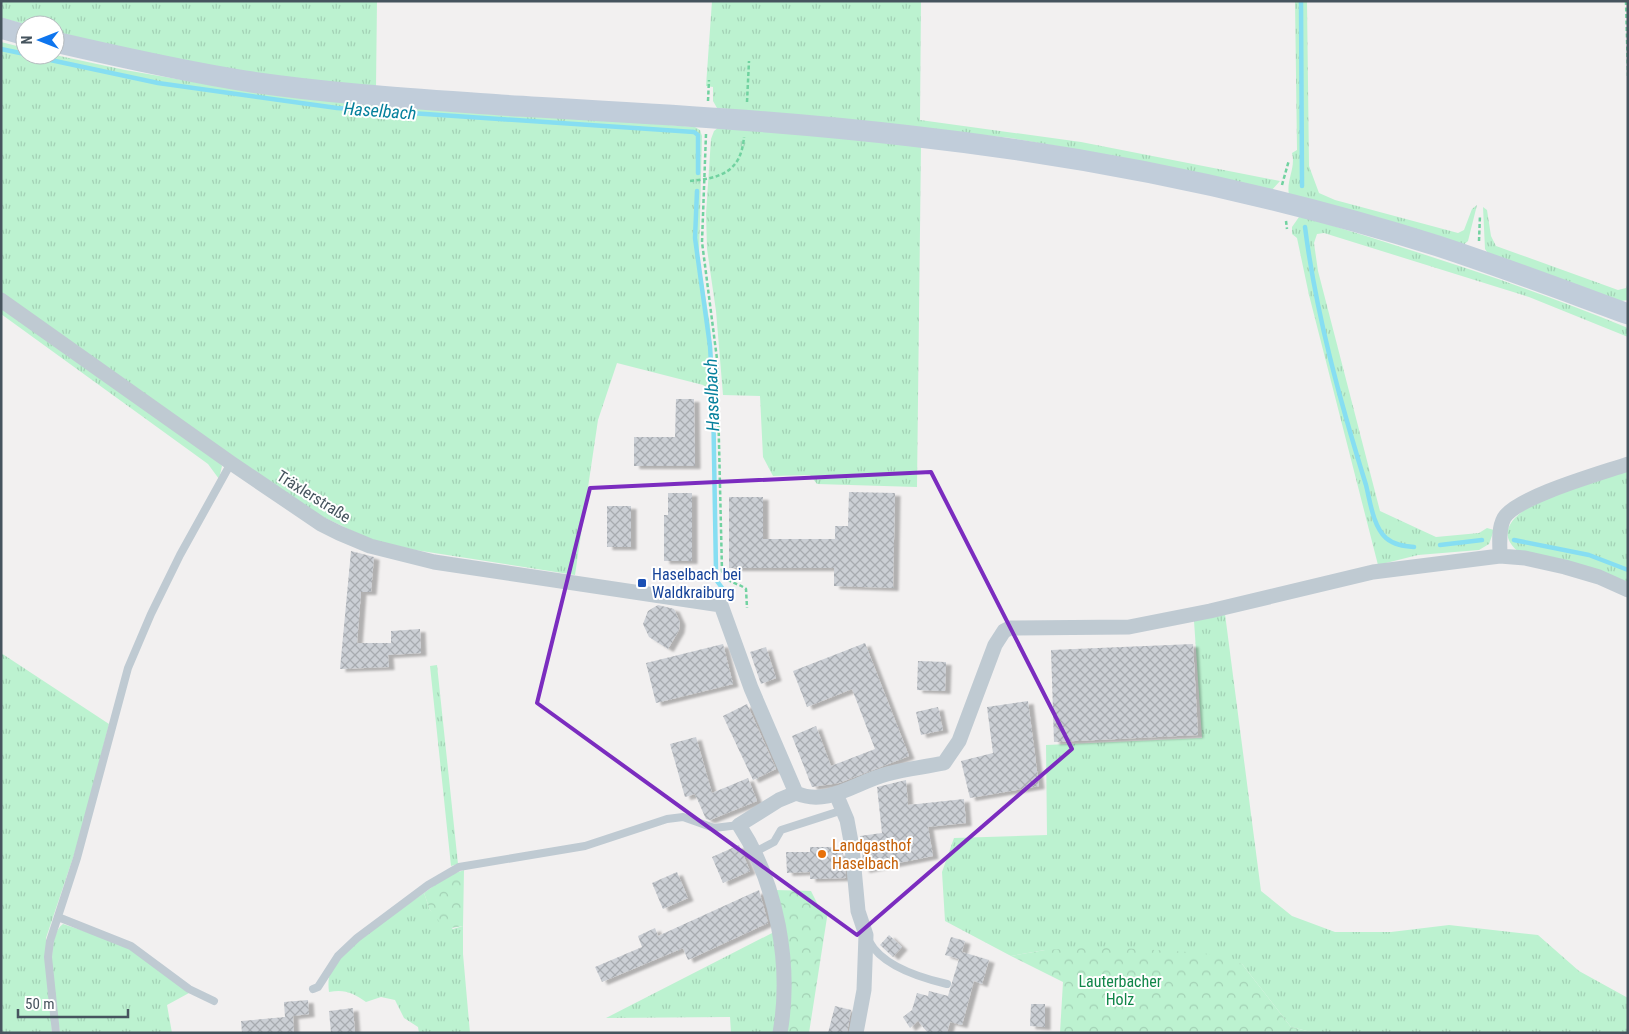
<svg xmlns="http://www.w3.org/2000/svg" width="1629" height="1034" font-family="'Roboto Condensed',sans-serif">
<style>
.grass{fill:url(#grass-tufts)}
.forest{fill:url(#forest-crowns)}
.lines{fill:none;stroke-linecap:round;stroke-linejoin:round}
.stream{stroke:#86def2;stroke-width:4.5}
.building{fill:url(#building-cross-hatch);filter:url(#shadow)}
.path{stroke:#71d2a0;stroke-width:2.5;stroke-dasharray:4 2.5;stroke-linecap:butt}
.lane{stroke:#bfcad2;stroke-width:8}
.street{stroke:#bfcad2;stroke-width:15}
.secondary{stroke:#c1cdda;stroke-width:21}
.marked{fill:none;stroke:#7b2cbf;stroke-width:4;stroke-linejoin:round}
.transit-dot{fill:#1a4fb4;stroke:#fff;stroke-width:2}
.food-dot{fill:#e8710a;stroke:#fff;stroke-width:2}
.labels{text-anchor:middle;stroke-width:4;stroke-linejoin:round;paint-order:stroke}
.street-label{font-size:16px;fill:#46545e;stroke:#fff}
.transit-label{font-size:16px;fill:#164399;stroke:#fff;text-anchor:start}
.food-label{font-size:16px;fill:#c56008;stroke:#fff;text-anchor:start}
.park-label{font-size:16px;fill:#118649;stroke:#fff}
.water-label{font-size:18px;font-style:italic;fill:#05809c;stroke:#fff}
</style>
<defs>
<pattern id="grass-tufts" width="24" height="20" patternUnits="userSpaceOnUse" patternTransform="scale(1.25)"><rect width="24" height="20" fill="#bcf2d0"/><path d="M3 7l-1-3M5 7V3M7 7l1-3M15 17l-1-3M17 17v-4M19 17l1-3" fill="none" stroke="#a3d1b5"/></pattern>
<pattern id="forest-crowns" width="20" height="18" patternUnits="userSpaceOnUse" patternTransform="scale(1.25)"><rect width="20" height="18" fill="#bcf2d0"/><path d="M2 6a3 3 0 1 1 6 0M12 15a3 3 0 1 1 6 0" fill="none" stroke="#a3d1b5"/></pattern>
<pattern id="building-cross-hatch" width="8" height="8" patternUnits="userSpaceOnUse" patternTransform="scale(1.25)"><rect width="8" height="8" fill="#cbcfd5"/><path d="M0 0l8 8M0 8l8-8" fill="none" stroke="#a7abb0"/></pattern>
<filter id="shadow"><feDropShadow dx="5.5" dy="3" stdDeviation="1" flood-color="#0004"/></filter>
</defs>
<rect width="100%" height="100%" fill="#f2f0f0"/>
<path class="grass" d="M1 1H377L376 87 273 76 160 57 55 32V25H28L1 18Z
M712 1H921L920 120 1081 142 1280 181 1271 191 1102 154 1011 138 717 108 713 101V87L706 86Z
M1295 1H1307L1309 166 1319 193 1335 200 1458 233 1464 230 1472 209 1477 205 1468 241 1461 247 1289 195C1286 180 1296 168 1292 153L1297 150Z
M1 42 25 48V55H55L125 70 258 93 695 127 700 130 702 136 699 258 710 325 715 394 703 385 617 363 598 420 575 575 415 550 369 539 319 515 242 464 1 293Z
M719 127 921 145 917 487 817 484 810 475 773 476 763 457 760 396 723 395 716 311 707 249 706 214 711 139 714 131Z
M1483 207 1487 210 1491 236 1496 246 1618 290 1626 288 1628 281V300L1621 301 1490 256 1485 249Z
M1299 217 1311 219C1418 252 1524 285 1628 328V337L1529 297 1324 233 1317 234 1314 243 1318 271 1380 511 1436 537 1479 533 1487 528 1494 530 1489 544 1479 550 1418 555 1378 565 1309 295 1297 238 1292 234V227Z
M1 305 217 459 222 466 219 479 208 464 1 314Z
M1628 469V583L1520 553C1466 512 1603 477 1628 469Z
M1225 614 1261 891 1292 916 1335 932H1391L1449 925 1538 935 1579 971 1628 998V1033H1315L1291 1027 1242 964 1045 950 1011 956 945 921 942 872 954 838 1047 835 1046 745 1202 738 1194 621Z
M1 653 109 724 81 834 46 938 52 1033H1Z
M437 665 458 864 451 866 430 666Z
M424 893 430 910 453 929 463 926V954L470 1033H419L418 1027 404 1018 395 1000 381 997 366 1002C353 993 345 989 329 992 328 984 328 976 332 969 351 939 395 914 424 893Z
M63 924 129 946 189 993 167 1005 172 1033H60C57 1009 42 939 63 924Z
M774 932 781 975 775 1033H731L730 1017 606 1018Z"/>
<path class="forest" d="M464 870 463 926 445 929 430 910 424 893 447 876Z
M776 890 811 891 820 909 828 911 809 1033H784Z
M1105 947 1188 952 1212 955 1242 964 1291 1027 1315 1033H1060L1063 982 1011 956 1045 950Z"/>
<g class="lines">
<path class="stream" d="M1301 1 1302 186
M1 49 25 54
M27 55 158 83 337 108 694 132 698 135V173
M697 191 695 238 710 346 713 396 716 571 717 581 728 596
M1305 227C1316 314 1340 401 1366 485 1370 501 1373 526 1386 538 1394 545 1404 546 1414 547
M1514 540 1589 555 1628 570
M1440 545 1482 540"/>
</g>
<path class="building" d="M676 399H694L695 466H634V437H675Z
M849 492 895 493 893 588 834 586V568H729V497H763V539H835V526H848Z
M668 493H692V561H664V515H668Z
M607 506H631V547H607Z
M351 551 374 557 371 592H361L357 643H391V631L420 629 421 653 388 655 389 667 340 669Z
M658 605 674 609 680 622 679 630 668 649 649 637 643 624 648 611Z
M865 643 909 756 839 783 812 787 792 736 816 726 831 766 875 749 852 689 807 707 793 671Z
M723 644 733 684 656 703 646 663Z
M1193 644 1198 735 1054 742 1051 650Z
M766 647 776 678 761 684 750 652Z
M918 661 946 662 945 691 917 690Z
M1028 701 1039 786 970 798 961 761 993 753 987 707Z
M747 704 776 769 753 780 723 716Z
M938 707 943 730 921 735 916 712Z
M696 737 712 793 748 778 757 801 710 820 706 819 695 794 685 797 670 744Z
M906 780 908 805 964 799 966 823 928 827 933 856 864 870 860 836 882 833 877 787Z
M739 845 750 871 723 883 712 857Z
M810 847H833V853H843L846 878 810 879V872L787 873 786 852H810Z
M677 872 688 898 663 909 652 883Z
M759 890 768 923 688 960 683 948 602 982 595 967 642 947 638 936 655 928 658 936Z
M889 935 902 947 893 957 880 945Z
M951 937 965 941 962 952 989 960 982 984 974 981 962 1025 950 1022 947 1033H928L918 1021 910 1028 903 1017 912 1010 917 993 928 996 929 991 948 996 959 959 945 955Z
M308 1000 309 1014 293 1016 294 1033H242L241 1021 285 1017 284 1002Z
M1031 1004H1045V1027L1030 1026Z
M835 1006 851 1010 847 1033H828Z
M353 1008 355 1033H331L329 1011Z"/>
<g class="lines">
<path class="path" d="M1626 1 1628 76
M708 101 709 80
M747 102 749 61
M706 134 702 242 717 359 722 571C727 584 737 582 746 589L747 608
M690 181C721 178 741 172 744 137
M1282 185 1289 160
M1286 221 1287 229
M1479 241 1480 215"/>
<path class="lane" d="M755 852 774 842 781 830 843 810
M58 917 131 946 189 989 214 1001
M869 941C882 966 921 978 947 984
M313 989 318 987 338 956 357 938 428 885 459 867 585 846 667 819 683 817 714 828 739 825
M56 1033 48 957 50 941 77 858 128 668 151 614 180 555 231 463"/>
<path class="street" d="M1 300 231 463 321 524 339 533 370 546 434 562 721 605 751 688 796 793C828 807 856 782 887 774 905 769 925 767 944 763L959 741 995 645 1004 631 1010 628 1129 627 1210 611 1373 572 1500 556 1525 558 1565 567 1599 577 1628 590
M1500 556C1500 544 1498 529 1504 518 1516 497 1602 473 1628 464
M836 794 847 820 852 847 858 911 866 935 864 990 856 1033
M780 1033C792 965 777 883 739 825L779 800 796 793"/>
<path class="secondary" d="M1 28 25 35
M55 42C120 57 186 72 252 82 335 94 418 99 501 105 638 113 775 120 911 136 1089 156 1267 192 1438 246 1502 267 1565 291 1628 314"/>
</g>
<path class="marked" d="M931 472 1072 749 857 935 537 703 590 488Z"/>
<rect class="transit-dot" x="637" y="578" width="10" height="10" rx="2.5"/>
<circle class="food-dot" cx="822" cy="854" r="5"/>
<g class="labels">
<g class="street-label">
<text transform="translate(314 496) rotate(32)" y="6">Träxlerstraße</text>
</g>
<g class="transit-label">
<text x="652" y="580">Haselbach bei<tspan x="652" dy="18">Waldkraiburg</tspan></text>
</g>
<g class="food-label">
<text x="832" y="851">Landgasthof<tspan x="832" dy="18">Haselbach</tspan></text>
</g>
<g class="park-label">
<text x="1120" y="987">Lauterbacher<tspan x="1120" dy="18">Holz</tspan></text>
</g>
<g class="water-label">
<text transform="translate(380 111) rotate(4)" y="6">Haselbach</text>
<text transform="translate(712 395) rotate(-92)" y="6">Haselbach</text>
</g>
</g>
<rect width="1629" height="1034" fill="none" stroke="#46545e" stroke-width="5"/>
<g transform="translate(40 40) rotate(270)"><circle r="24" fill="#ffffff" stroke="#b5bbbf"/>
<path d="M0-4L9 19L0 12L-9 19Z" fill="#0e75ee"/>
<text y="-8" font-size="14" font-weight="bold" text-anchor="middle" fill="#46545e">N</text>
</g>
<path d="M18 1009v8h110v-8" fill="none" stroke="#46545e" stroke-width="2.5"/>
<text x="25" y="1009" font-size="15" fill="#46545e" stroke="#ffffff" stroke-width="4" paint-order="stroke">50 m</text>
</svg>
